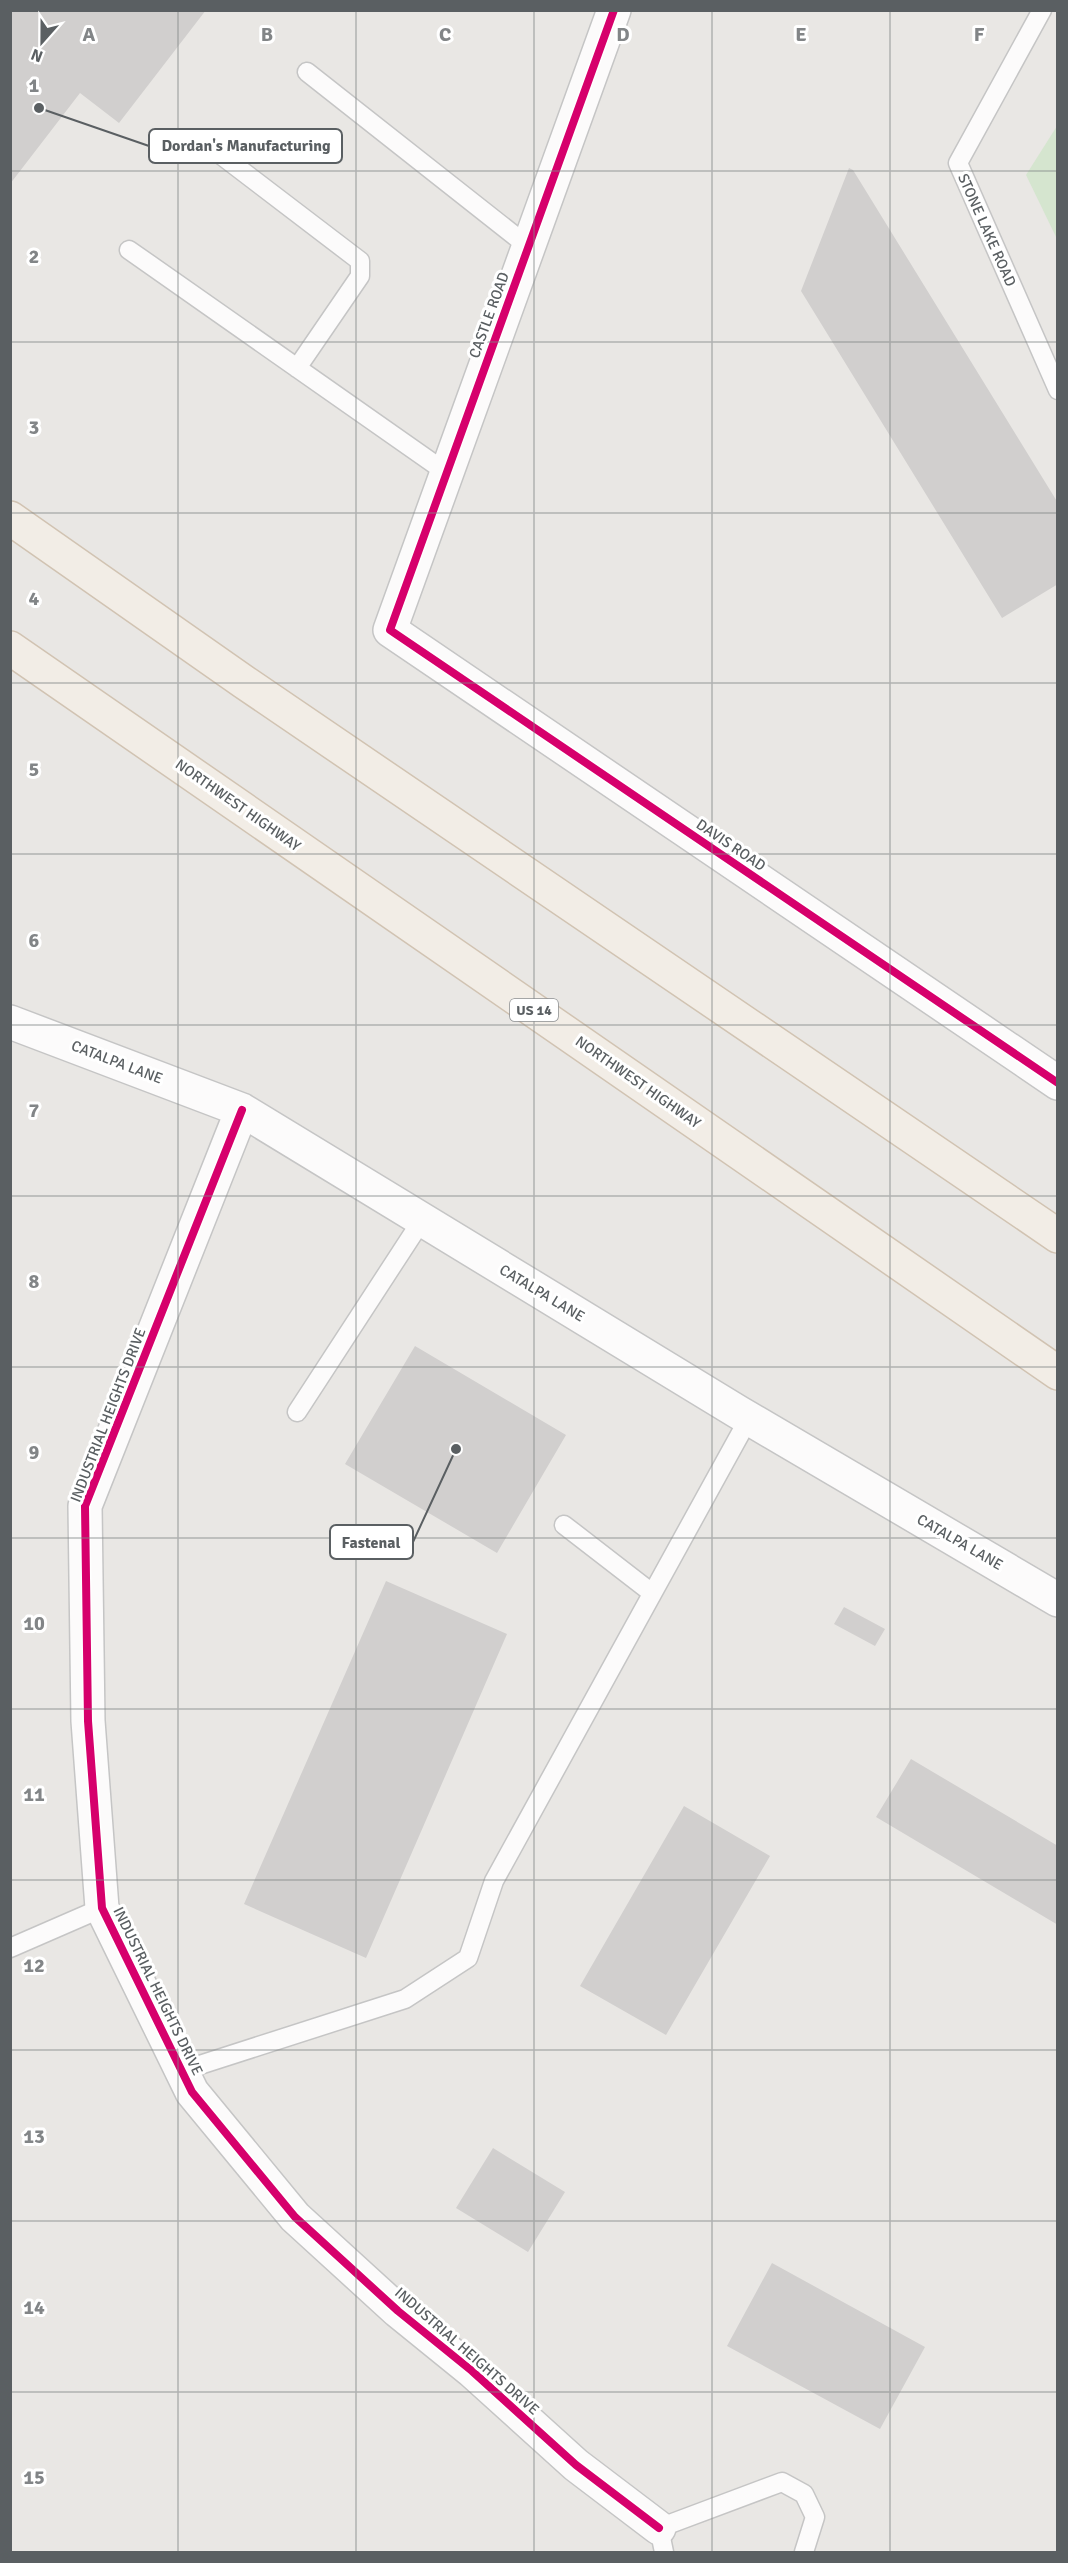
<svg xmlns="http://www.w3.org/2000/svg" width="1068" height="2563" font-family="Signika,sans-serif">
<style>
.green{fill:#d5e5cf}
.building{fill:#d1cfce}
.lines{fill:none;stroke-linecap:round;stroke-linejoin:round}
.lane-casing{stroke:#c5c5c5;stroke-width:21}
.street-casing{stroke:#c5c5c5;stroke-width:36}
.primary-casing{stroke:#d1c3b2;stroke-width:36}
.lane{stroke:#fcfbfb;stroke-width:18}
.street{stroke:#fcfbfb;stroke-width:33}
.primary{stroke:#f2ede6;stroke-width:33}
.cycleway-casing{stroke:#fff;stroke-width:11}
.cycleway{stroke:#d6006c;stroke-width:8}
.grid{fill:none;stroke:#828587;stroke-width:1.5;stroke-opacity:0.55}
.labels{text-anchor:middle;stroke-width:6;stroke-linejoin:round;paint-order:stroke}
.shield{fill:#fff;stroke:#8c8f91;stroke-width:1.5}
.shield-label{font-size:14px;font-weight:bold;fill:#5a5f62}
.street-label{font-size:15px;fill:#5a5f62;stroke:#fff}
.grid-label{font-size:20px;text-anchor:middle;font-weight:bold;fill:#828587;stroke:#fff;stroke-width:6;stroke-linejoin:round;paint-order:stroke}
.leader{fill:none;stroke:#5a5f62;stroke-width:2}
.callout-dot{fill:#5a5f62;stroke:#fff;stroke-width:2}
.callout{fill:#fff;stroke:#5a5f62;stroke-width:2}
.callout-label{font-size:16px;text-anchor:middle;font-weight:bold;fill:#5a5f62}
</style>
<rect width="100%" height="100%" fill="#e9e7e4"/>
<path class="green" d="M1057 126V239L1026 175Z"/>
<path class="building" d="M10 10H206L119 123 80 93 10 184Z
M849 168 853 170 1058 503V584L1002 618 801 291Z
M415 1346 566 1435 497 1553 345 1464Z
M386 1581 507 1634 366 1958 244 1904Z
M844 1607 885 1629 875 1646 834 1624Z
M911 1759 1058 1846V1925L876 1817Z
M684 1806 770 1856 666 2035 580 1986Z
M493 2148 565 2192 528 2252 456 2208Z
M772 2263 925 2347 880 2429 727 2346Z"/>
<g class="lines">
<g class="lane-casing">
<path id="lane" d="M1042 10 958 163 1058 390
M307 72 529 247
M208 145 360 261V276L297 368
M129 250 447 473
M297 1412 422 1220
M564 1525 652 1593
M10 1948 102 1908
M181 2071 405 1999 468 1958 494 1881 749 1418
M664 2552 659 2528 782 2482 804 2494 815 2517 804 2552"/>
</g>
<g class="street-casing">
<path id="street" d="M614 10 390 630 1058 1083
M10 1022 242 1110 738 1412 1058 1600
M242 1110 85 1506 88 1721 102 1908 192 2092 295 2217 398 2311 472 2371 576 2465 659 2528"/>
</g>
<g class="primary-casing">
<path id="primary" d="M10 518 244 682 1058 1236
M10 648 1058 1373"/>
</g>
<use href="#lane" class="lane"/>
<use href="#street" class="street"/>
<use href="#primary" class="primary"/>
<g class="cycleway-casing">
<path id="cycleway" d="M614 10 390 630 1058 1083
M242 1110 85 1506 88 1721 102 1908 192 2092 295 2217 398 2311 472 2371 576 2465 659 2528"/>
</g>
<use href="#cycleway" class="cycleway"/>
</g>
<path class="grid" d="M178 10V2552M356 10V2552M534 10V2552M712 10V2552M890 10V2552M10 171H1058M10 342H1058M10 513H1058M10 683H1058M10 854H1058M10 1025H1058M10 1196H1058M10 1367H1058M10 1538H1058M10 1709H1058M10 1880H1058M10 2050H1058M10 2221H1058M10 2392H1058"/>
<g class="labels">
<rect class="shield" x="510" y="999" width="48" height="22" rx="4.5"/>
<g class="shield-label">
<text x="534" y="1015">US 14</text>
</g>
<g class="street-label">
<text transform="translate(987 230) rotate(66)" y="5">STONE LAKE ROAD</text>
<text transform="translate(489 315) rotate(-70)" y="5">CASTLE ROAD</text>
<text transform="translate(238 805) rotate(35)" y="5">NORTHWEST HIGHWAY</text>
<text transform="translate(731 845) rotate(34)" y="5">DAVIS ROAD</text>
<text transform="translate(117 1062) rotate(21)" y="5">CATALPA LANE</text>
<text transform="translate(638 1082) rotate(35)" y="5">NORTHWEST HIGHWAY</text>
<text transform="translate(542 1293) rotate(31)" y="5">CATALPA LANE</text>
<text transform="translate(108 1415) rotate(-69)" y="5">INDUSTRIAL HEIGHTS DRIVE</text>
<text transform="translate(960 1542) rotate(30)" y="5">CATALPA LANE</text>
<text transform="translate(158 1991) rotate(64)" y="5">INDUSTRIAL HEIGHTS DRIVE</text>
<text transform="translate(467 2351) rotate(41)" y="5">INDUSTRIAL HEIGHTS DRIVE</text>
</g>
</g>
<g class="grid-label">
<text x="89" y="41">A</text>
<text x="267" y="41">B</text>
<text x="445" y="41">C</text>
<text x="623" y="41">D</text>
<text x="801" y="41">E</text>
<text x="979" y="41">F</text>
<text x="34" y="92">1</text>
<text x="34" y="263">2</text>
<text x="34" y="434">3</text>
<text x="34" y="605">4</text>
<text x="34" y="776">5</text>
<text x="34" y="947">6</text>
<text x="34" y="1117">7</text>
<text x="34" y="1288">8</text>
<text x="34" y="1459">9</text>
<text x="34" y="1630">10</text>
<text x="34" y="1801">11</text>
<text x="34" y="1972">12</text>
<text x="34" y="2143">13</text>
<text x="34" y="2314">14</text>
<text x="34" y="2484">15</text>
</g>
<path class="leader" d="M39 108L149 146M456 1449L413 1542"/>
<g class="callout-dot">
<circle cx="39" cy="108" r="6"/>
<circle cx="456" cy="1449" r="6"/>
</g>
<g class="callout">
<rect x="149" y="129" width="193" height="34" rx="6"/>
<rect x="330" y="1525" width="83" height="34" rx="6"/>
</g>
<g class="callout-label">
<text x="246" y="151">Dordan's Manufacturing</text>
<text x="371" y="1548">Fastenal</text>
</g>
<rect width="1068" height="2563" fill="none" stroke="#5a5f62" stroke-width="24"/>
<g transform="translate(42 42) rotate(201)" stroke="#ffffff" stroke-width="4.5" paint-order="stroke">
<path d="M0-4.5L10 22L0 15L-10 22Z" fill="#5a5f62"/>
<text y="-9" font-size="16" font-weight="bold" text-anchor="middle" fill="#5a5f62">N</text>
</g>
</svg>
